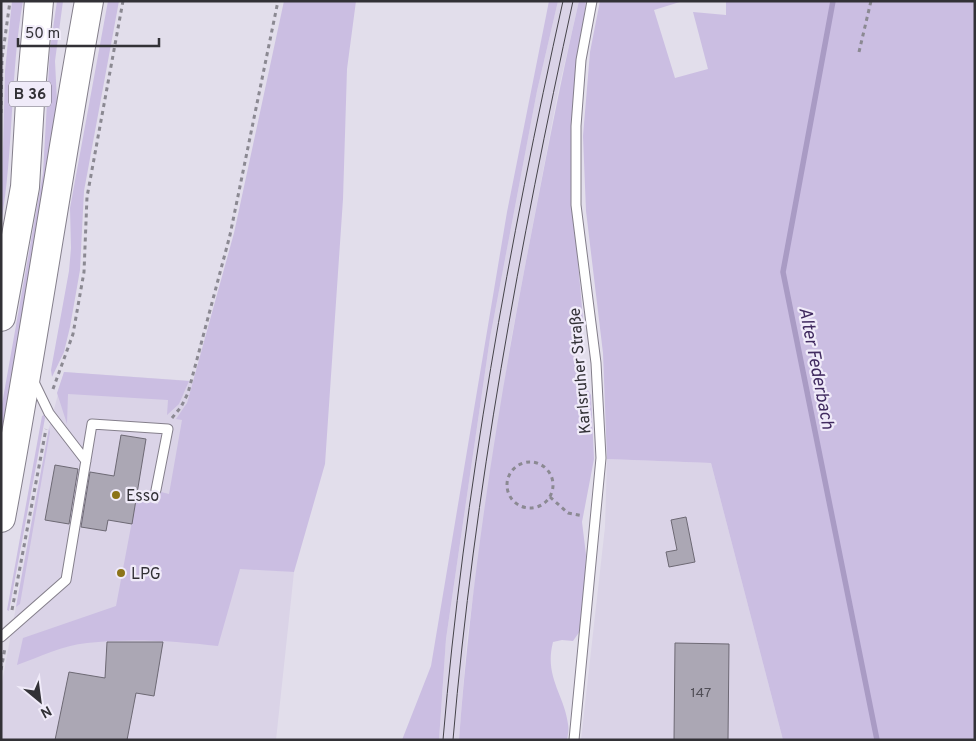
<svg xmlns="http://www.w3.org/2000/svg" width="976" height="741" font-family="Overpass,sans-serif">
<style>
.built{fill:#dad3e7}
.green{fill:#cbbee2}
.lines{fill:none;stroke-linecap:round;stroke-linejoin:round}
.stream{stroke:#a99bc4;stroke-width:5.5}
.building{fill:#aba7b4;stroke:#6d6974}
.lane-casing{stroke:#847f8b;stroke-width:11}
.highway-casing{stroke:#847f8b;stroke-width:30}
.path{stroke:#8b8992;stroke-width:3;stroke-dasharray:4 4;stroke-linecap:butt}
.lane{stroke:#fff;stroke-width:9}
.highway{stroke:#fff;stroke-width:28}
.tram{stroke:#454349;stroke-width:1}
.poi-dot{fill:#8c7418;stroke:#f0ebf9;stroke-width:2}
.labels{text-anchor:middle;stroke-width:4.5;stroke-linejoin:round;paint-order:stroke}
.number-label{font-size:14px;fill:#504e56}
.shield{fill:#f0ebf9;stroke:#6b6970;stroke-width:1}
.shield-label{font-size:15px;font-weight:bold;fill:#323136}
.street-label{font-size:16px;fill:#323136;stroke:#f0ebf9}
.poi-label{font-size:16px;fill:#323136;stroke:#f0ebf9;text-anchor:start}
.water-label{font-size:18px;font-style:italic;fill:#412b60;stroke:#f0ebf9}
</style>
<rect width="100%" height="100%" fill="#e2deeb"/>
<path class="built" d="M558 1H579L558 92 511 340 467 638 459 740H439L446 639 490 338 537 91Z
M64 372 193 381 187 403 163 642H183L240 568 294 572 276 740H1V688L49 428Z
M607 459 711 463 783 740H581L605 527Z"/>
<path class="green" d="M12 1H23C10 74 14 150 1 224L5 71Z
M57 1H63L55 61 58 122 1 455V410L43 173 50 49Z
M108 1H119L84 191 80 270 70 327 64 352 52 377 51 370 69 271 71 248 70 208Z
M284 1H356L347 69 343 199 325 464 294 572 240 569 218 646C176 641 129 638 87 643 63 645 40 657 17 665L23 638 116 606 136 500 158 504 161 492 169 494 182 420 176 419 187 403 234 233Z
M549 1H558L537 91 490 338 446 639 439 740H402L431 666 507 212Z
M579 1H586L574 94 572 145 573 205 583 319 581 341 573 358 580 378 591 395 594 459 582 522 586 555 583 618 580 631 573 641 562 640 553 642C544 677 564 694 568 724 569 729 568 735 567 740H459C471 579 496 419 526 261 543 174 559 87 579 1Z
M600 1H683L654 10 675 78 708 69 693 12 726 15V1H975V740H783L711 463 607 459 603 353 586 211 583 136 590 52Z
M64 372 189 381 179 404 167 415 168 400 68 394 67 424 57 393Z
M44 415 45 418 9 611 7 610 42 416Z
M49 428 50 432 20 604 16 607Z"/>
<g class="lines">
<path class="stream" d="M833 1 783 272 877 740"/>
</g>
<path class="building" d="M121 435 146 439 132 524 108 520 106 531 81 527 90 472 114 476Z
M55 465 78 469 69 524 45 520Z
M686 517 695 562 669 567 666 552 677 550 671 520Z
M107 642H163L154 696 136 693 127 740H55L69 672 105 678Z
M675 643 729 644 728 740H674Z"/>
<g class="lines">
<g class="lane-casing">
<path id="lane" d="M33 380 49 413 86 461
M1 637 66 580 92 424 168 429 156 490
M574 740 601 458 596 363 576 205V126L581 60 592 1"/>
</g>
<g class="highway-casing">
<path id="highway" d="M1 317 25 187 30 102 39 1
M1 518C33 346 58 173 89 1"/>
</g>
<path class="path" d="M712 2V1
M859 52 871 1
M1 113 2 59 10 1
M53 389 73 334 84 272 87 197 123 1
M172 418 181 407 188 393 230 235 278 1
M507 485a23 23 0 1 1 46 0a23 23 0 1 1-46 0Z
M550 497 568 513 583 516
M12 610 46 429
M1 670 5 648"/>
<use href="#lane" class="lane"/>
<use href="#highway" class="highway"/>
<path class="tram" d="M443 740C464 491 509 245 563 1
M453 740C474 491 520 245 573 1"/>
</g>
<g class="poi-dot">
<circle cx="116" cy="495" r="5"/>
<circle cx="121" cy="573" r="5"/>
</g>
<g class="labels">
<g class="number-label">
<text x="701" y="697">147</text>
</g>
<rect class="shield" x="9" y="81.5" width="42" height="25" rx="4"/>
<g class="shield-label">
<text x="30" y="99">B 36</text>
</g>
<g class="street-label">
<text transform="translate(579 371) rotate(-95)" y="6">Karlsruher Straße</text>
</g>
<g class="poi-label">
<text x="126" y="501">Esso</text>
<text x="131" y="579">LPG</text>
</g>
<g class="water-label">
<text transform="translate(817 368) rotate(79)" y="6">Alter Federbach</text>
</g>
</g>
<rect width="976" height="741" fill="none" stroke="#323136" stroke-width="5"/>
<g transform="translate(40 701) rotate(151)" stroke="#f0ebf9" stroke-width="4" paint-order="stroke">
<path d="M0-4L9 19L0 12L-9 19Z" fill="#323136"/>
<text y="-8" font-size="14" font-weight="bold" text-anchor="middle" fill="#323136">N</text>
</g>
<path d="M18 38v8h141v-8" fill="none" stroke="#323136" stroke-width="2.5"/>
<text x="25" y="38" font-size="15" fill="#323136" stroke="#f0ebf9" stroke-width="4" paint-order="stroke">50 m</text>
</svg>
